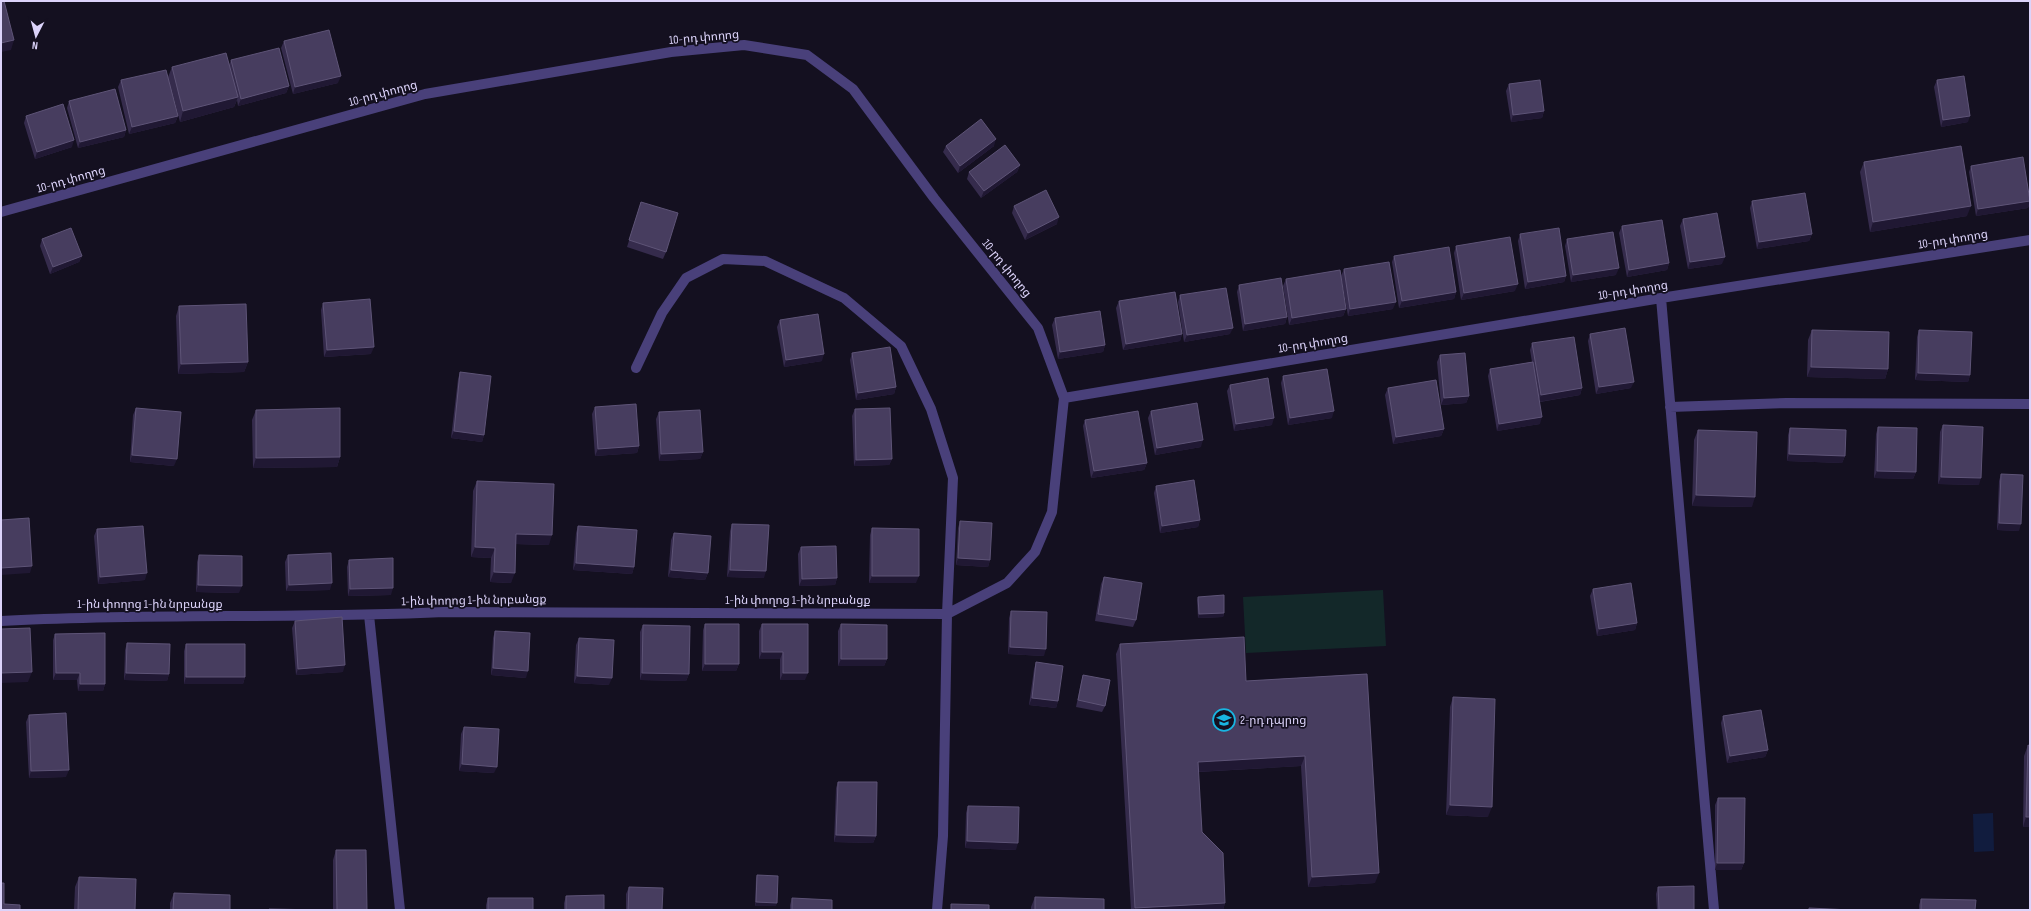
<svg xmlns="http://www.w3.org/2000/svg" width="2031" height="911" font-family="'Sofia Sans Condensed','Noto Sans Armenian',sans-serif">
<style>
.green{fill:#132829}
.water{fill:#111c3e}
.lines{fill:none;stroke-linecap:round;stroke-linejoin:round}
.minor{stroke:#49407a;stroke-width:10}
.wall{fill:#352b4c}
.shaded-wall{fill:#201833}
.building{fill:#473d5f;stroke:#5e5477}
.labels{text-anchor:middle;stroke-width:3.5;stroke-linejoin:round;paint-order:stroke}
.street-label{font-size:12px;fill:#dcd3fa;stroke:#141020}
.poi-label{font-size:12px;fill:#dcd3fa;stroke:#141020;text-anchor:start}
</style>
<rect width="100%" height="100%" fill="#141020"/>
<path class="green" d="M1383 590 1386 646 1246 653 1243 597Z"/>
<path class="water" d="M1993 813 1994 851 1974 852 1973 814Z"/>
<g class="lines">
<path class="minor" d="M1 212 425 94 671 52 744 45 807 55 853 89 934 198 1038 328 1064 398 1052 512 1035 552 1007 583 947 614 444 612C296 619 149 613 1 621
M1661 298 1714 910
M636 368 662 313 686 278 723 259 765 261 844 298 901 346 931 409 953 478 947 614 943 836 937 910
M1064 398 1661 298 2030 240
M1670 407 1786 403 2030 404
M369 615 400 910"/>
</g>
<path class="wall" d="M284 41 338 83 293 94 281 48Z
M231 60 289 86 286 93 238 106 237 100 234 107 180 122 171 87 178 116 175 123 129 134 118 87 121 80 168 77 172 67 229 65Z
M1937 80 1968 122 1941 127 1934 87Z
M1509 84 1544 111 1542 118 1511 122 1506 91Z
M69 101 126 130 124 137 78 148 67 108Z
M26 116 72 147 35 159 24 123Z
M946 146H994L958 173 943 152Z
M1864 162 1967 216 1870 232 1860 172Z
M1020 165 1017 172 981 198 967 179 969 172Z
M1971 166 2030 199V202L2028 208 1976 216 1969 172Z
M1752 201 1812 234 1809 241 1757 249 1750 208Z
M641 202 666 252 663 259 627 247Z
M1014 206 1057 224 1025 240 1012 213Z
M1683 219 1722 264 1688 269 1680 226Z
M1622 226 1669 263 1667 270 1627 277 1619 233Z
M1520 234 1566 276 1564 282 1525 289 1518 241Z
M42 239 82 256 79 262 50 274 40 246Z
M1567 239 1616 275 1571 282 1565 246Z
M1456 246 1515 291 1461 300 1454 253Z
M1394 256 1456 292 1454 299 1399 308 1392 262Z
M1344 269 1393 309 1348 316 1341 276Z
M1286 279 1346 309 1343 316 1289 325 1283 286Z
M1239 285 1287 317 1285 324 1243 331 1237 292Z
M1180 295 1230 334 1184 342 1178 302Z
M1119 301 1182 334 1180 341 1123 350 1116 308Z
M323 303 371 354 324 357 321 310Z
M179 306 248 362 244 372 178 374 176 316Z
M1055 318 1105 345 1103 352 1058 359 1052 325Z
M780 320 822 361 784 367 777 327Z
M1812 330 1888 369 1885 379 1807 377 1808 340Z
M1919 330 1970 375 1968 382 1915 380 1917 337Z
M1590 334 1631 388 1596 394 1588 341Z
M1532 343 1582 388 1580 395 1540 402V424L1497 431 1488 376 1490 369 1532 362 1530 350Z
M852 353 896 387 894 394 856 400 850 360Z
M1440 355 1469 396 1466 403 1441 405 1437 362Z
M460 372 484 435 482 442 451 438 458 379Z
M1283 376 1332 418 1288 425 1281 383Z
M1230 385 1272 425 1234 431 1227 391Z
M1388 388 1444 429 1441 436 1393 444 1385 395Z
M595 407 639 446 637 453 595 456 592 414Z
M136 408 174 466 130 462 133 415Z
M855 409 892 459 889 465 854 466 852 416Z
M256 410 340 457 337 467 253 468 252 420Z
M1151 411 1201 447 1155 455 1148 418Z
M659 412 703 452 700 459 659 461 656 419Z
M1085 420 1147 463 1144 470 1091 478 1083 426Z
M1943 425 1979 485 1938 484 1940 432Z
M1878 427 1916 472 1913 479 1874 478 1876 434Z
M1790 428 1845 456 1842 463 1787 461 1788 435Z
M1698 430 1752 507 1692 506 1694 440Z
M2001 474 2019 531 1997 530 1999 481Z
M477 481 549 545 516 544 511 583 490 582 491 558 471 557 473 491Z
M1156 486 1200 520 1198 527 1160 533 1154 493Z
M960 521 990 560 988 567 956 565 958 528Z
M732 524 764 578 727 577 730 531Z
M578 526 634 567 632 574 573 570 576 533Z
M872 528 916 583H869L870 535Z
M97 529 145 580 98 584 94 536Z
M674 533 708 573 705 580 668 577 671 540Z
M801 547 837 578 835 585 799 586 798 554Z
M199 555 239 593 196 592 197 562Z
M288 555 330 590 286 591 285 562Z
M349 560 391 595 348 596 347 567Z
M1104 577 1136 620 1133 627 1095 621 1101 584Z
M1593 589 1637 623 1635 630 1597 636 1590 596Z
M1198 597 1224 613 1223 617 1198 618 1197 600Z
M1011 611 1044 656 1008 654 1009 618Z
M295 621 343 672 296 675 292 628Z
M705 624 739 664 736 671H702L703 630Z
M762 624 805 680H780V659H759V631Z
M841 624 887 659 884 666H838V631Z
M643 625 689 674 686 681 640 680V632Z
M495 631 526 678 491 675 493 638Z
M55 634 105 684 103 691H78L77 680H53V640Z
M579 638 609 685 574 683 576 645Z
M127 643 169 674 167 681 124 680 125 650Z
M186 644 245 677 243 684H184V651Z
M1120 644 1246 681 1367 674 1375 883 1308 887 1301 766 1198 772 1202 832 1225 903 1223 910H1131L1116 654Z
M1036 662 1058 701 1056 708 1029 705 1034 669Z
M1083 675 1105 706 1102 712 1076 707 1081 682Z
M1453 697 1488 817 1446 815 1450 707Z
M29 715 66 777 29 778 26 722Z
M1723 716 1768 750 1765 757 1727 763 1721 723Z
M464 727 494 773 459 771 461 734Z
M2028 745 2030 827H2023L2024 756Z
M838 782 876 836 873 843 834 842 836 788Z
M1718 798 1744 863 1741 870H1715V805Z
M968 806 1016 850 965 848 966 813Z
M336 850 367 910H333V860Z
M757 875 776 906H755L756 878Z
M79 877 135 910H74L75 887Z
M629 887 662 910H626V894Z
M1658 887 1694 910H1657L1656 894Z
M174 893 230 910H170V903Z
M566 896 604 910H564V903Z
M1035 897 1104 910H1031V907Z
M488 898 533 910H486V905Z
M792 898 832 910H790V905Z
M1921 899 1975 910H1919V905Z"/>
<path class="shaded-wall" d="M14 40 11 50 1 52V43Z
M341 76 338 83 293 94 295 87Z
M289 86 286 93 238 106 241 99Z
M238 97 234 107 180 122 183 111Z
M1544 111 1542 118 1511 122 1513 115Z
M178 116 175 123 129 134 132 127Z
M1970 116 1968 122 1941 127 1943 120Z
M126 130 124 137 78 148 80 142Z
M996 139 994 146 958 173 960 166Z
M74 140 72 147 35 159 37 152Z
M1020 165 1017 172 981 198 984 191Z
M2030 201 2028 208 1976 216 1978 209Z
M1971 206 1967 216 1870 232 1873 222Z
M1059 217 1057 224 1025 240 1028 233Z
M1812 234 1809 241 1757 249 1759 242Z
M82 256 79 262 50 274 53 267Z
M1725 257 1722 264 1688 269 1690 262Z
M1669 263 1667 270 1627 277 1629 270Z
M1619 268 1616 275 1571 282 1573 275Z
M1566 276 1564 282 1525 289 1528 282Z
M1518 284 1515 291 1461 300 1464 293Z
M1456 292 1454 299 1399 308 1402 301Z
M1396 302 1393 309 1348 316 1350 309Z
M1346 309 1343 316 1289 325 1292 318Z
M1287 317 1285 324 1243 331 1245 324Z
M1233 328 1230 334 1184 342 1187 335Z
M1182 334 1180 341 1123 350 1126 344Z
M1105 345 1103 352 1058 359 1060 352Z
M374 347 371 354 324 357 327 350Z
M824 354 822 361 784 367 786 360Z
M248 362 244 372 178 374 181 364Z
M1811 367 1888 369 1885 379 1807 377Z
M1918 373 1970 375 1968 382 1915 380Z
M1634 382 1631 388 1596 394 1599 387Z
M896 387 894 394 856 400 858 393Z
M1582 388 1580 395 1538 402 1541 395Z
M1469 396 1466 403 1441 405 1444 398Z
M1334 411 1332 418 1288 425 1290 418Z
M1542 417 1540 424 1497 431 1499 424Z
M1274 418 1272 425 1234 431 1236 424Z
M1444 429 1441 436 1393 444 1396 437Z
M454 431 484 435 482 442 451 438Z
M1203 440 1201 447 1155 455 1157 448Z
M639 446 637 453 595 456 598 449Z
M703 452 700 459 659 461 661 454Z
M1789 454 1845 456 1842 463 1787 461Z
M132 455 177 459 174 466 130 462Z
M340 457 337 467 253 468 256 458Z
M892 459 889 465 854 466 856 460Z
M1147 463 1144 470 1091 478 1094 471Z
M1877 471 1916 472 1913 479 1874 478Z
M1941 477 1981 478 1979 485 1938 484Z
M1696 495 1755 497 1752 507 1692 506Z
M1200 520 1198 527 1160 533 1162 526Z
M1999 523 2021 524 2019 531 1997 530Z
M516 534 552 535 549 545 513 544Z
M475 547 495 548 491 558 471 557Z
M958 558 990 560 988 567 956 565Z
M576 563 634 567 632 574 573 570Z
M32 566 30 573 1 575V568Z
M671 570 708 573 705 580 668 577Z
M730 570 766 571 764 578 727 577Z
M494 572 515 573 511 583 490 582Z
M147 573 145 580 98 584 100 577Z
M872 576H919L916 583H869Z
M837 578 835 585 799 586 802 579Z
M332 583 330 590 286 591 289 585Z
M198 585 242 586 239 593 196 592Z
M393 588 391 595 348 596 350 589Z
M1224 613 1223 617 1198 618 1199 614Z
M1637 623 1635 630 1597 636 1599 629Z
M1010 647 1046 649 1044 656 1008 654Z
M762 652H783L780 659H759Z
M841 659H887L884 666H838Z
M705 664H739L736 671H702Z
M345 665 343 672 296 675 298 669Z
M493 668 528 671 526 678 491 675Z
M32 672 28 682 1 683V673Z
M56 673H80L77 680H53Z
M126 673 169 674 167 681 124 680Z
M642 673 689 674 686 681 640 680Z
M783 673H808L805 680H780Z
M577 676 612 678 609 685 574 683Z
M186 677H245L243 684H184Z
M80 684H105L103 691H78Z
M1032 698 1058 701 1056 708 1029 705Z
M1768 750 1765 757 1727 763 1730 756Z
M1305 756 1301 766 1194 772 1198 762Z
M462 764 497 767 494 773 459 771Z
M69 770 66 777 29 778 31 771Z
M1450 805 1492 807 1488 817 1446 815Z
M2026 817H2030V827H2023Z
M836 835 876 836 873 843 834 842Z
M967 841 1018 843 1016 850 965 848Z
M1717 863H1744L1741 870H1715Z
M1379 873 1375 883 1308 887 1312 877Z
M756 902 777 903 776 906H755Z
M1225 903 1223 910H1134L1135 908Z"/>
<path class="building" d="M1 1H4L14 40 1 43Z
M329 30 341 76 295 87 284 41Z
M279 48 289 86 241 99 231 60Z
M226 53 238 97 183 111 172 67Z
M166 70 178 116 132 127 121 80Z
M1964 76 1970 116 1943 120 1937 80Z
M1540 80 1544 111 1513 115 1509 84Z
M115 89 126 130 80 142 69 101Z
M63 104 74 140 37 152 26 116Z
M981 119 996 139 960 166 946 146Z
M1005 145 1020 165 984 191 969 172Z
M1961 146 1971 206 1873 222 1864 162Z
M2023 157 2030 201 1978 209 1971 166Z
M1046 190 1059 217 1028 233 1014 206Z
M1805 193 1812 234 1759 242 1752 201Z
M641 202 678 213 666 252 629 240Z
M1717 213 1725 257 1690 262 1683 219Z
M1662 220 1669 263 1629 270 1622 226Z
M71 228 82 256 53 267 42 239Z
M1559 228 1566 276 1528 282 1520 234Z
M1613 232 1619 268 1573 275 1567 239Z
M1510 237 1518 284 1464 293 1456 246Z
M1449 247 1456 292 1402 301 1394 256Z
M1389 262 1396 302 1350 309 1344 269Z
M1340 270 1346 309 1292 318 1286 279Z
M1281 278 1287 317 1245 324 1239 285Z
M1226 288 1233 328 1187 335 1180 295Z
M1175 292 1182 334 1126 344 1119 301Z
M370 299 374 347 327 350 323 303Z
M246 304 248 362 181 364 179 306Z
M1100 311 1105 345 1060 352 1055 318Z
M818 314 824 354 786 360 780 320Z
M1625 328 1634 382 1599 387 1590 334Z
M1812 330 1889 332 1888 369 1811 367Z
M1919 330 1972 332 1970 375 1918 373Z
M1574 337 1582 388 1541 395 1532 343Z
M890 347 896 387 858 393 852 353Z
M1465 353 1469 396 1444 398 1440 355Z
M1533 362 1542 417 1499 424 1490 369Z
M1327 369 1334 411 1290 418 1283 376Z
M460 372 491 376 484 435 454 431Z
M1268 378 1274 418 1236 424 1230 385Z
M1436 380 1444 429 1396 437 1388 388Z
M1197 403 1203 440 1157 448 1151 411Z
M636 404 639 446 598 449 595 407Z
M136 408 181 412 177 459 132 455Z
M340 408V457L256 458V410Z
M890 408 892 459 856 460 855 409Z
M700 410 703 452 661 454 659 412Z
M1138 411 1147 463 1094 471 1085 420Z
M1943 425 1983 427 1981 478 1941 477Z
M1878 427 1917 428 1916 472 1877 471Z
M1790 428 1846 430 1845 456 1789 454Z
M1698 430 1757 432 1755 497 1696 495Z
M2001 474 2023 475 2021 524 1999 523Z
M1194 480 1200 520 1162 526 1156 486Z
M477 481 554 484 552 535 516 534 515 573 494 572 495 548 475 547Z
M29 518 32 566 1 568V520Z
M960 521 992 523 990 560 958 558Z
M732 524 769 525 766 571 730 570Z
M143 526 147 573 100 577 97 529Z
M578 526 637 530 634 567 576 563Z
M872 528 919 529V576H872Z
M674 533 711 536 708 573 671 570Z
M836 546 837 578 802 579 801 547Z
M331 553 332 583 289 585 288 555Z
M199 555 242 556V586L198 585Z
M393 558V588L350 589 349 560Z
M1104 577 1142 583 1136 620 1098 614Z
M1631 583 1637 623 1599 629 1593 589Z
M1224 595V613L1199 614 1198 597Z
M1011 611 1047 612 1046 649 1010 647Z
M342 617 345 665 298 669 295 621Z
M705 624H739V664H705Z
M762 624H808V673H783V652H762Z
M841 624 887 625V659H841Z
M643 625 690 626 689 674 642 673Z
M30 628 32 672 1 673V629Z
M495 631 530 633 528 671 493 668Z
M105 633V684H80V673H56L55 634Z
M1244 637 1246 681 1367 674 1379 873 1312 877 1305 756 1198 762 1202 832 1223 853 1225 903 1135 908 1120 644Z
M579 638 614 640 612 678 577 676Z
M127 643 170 644 169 674 126 673Z
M186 644H245V677H186Z
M1036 662 1063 666 1058 701 1032 698Z
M1083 675 1110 680 1105 706 1078 700Z
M1453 697 1495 699 1492 807 1450 805Z
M1761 710 1768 750 1730 756 1723 716Z
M66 713 69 770 31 771 29 715Z
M464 727 499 729 497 767 462 764Z
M2028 745 2030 746V817H2026Z
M838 782H877L876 836 836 835Z
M1718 798H1745L1744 863H1717Z
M968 806 1019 807 1018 843 967 841Z
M336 850H366L367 910H337Z
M757 875 778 876 777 903 756 902Z
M79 877 136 879 135 910H78Z
M1 883H4V904L20 905V910H1Z
M1694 886V910H1659L1658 887Z
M629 887 663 888 662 910H628Z
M174 893 230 895V910H173Z
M604 895V910H566V896Z
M1035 897 1104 899V910H1035Z
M488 898H533V910H488Z
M792 898 832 900V910H792Z
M1921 899 1976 900 1975 910H1921Z
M951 904 989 905V910H951Z
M1809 908 1851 910H1809Z
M269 909 322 910H269Z"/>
<defs>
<g id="school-ring" transform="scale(1.15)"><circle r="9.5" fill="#141020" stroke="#19b5e1" stroke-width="1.5"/><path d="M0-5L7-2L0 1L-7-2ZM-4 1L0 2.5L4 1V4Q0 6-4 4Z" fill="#19b5e1"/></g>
</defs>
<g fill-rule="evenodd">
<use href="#school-ring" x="1224" y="720"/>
</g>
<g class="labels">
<g class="street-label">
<text transform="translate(704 37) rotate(-5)" y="4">10-րդ փողոց</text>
<text transform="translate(383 93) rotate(-15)" y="4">10-րդ փողոց</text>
<text transform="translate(71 179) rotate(-16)" y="4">10-րդ փողոց</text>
<text transform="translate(1953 239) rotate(-9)" y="4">10-րդ փողոց</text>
<text transform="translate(1007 268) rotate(51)" y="4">10-րդ փողոց</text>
<text transform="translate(1633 290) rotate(-9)" y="4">10-րդ փողոց</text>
<text transform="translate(1313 343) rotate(-9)" y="4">10-րդ փողոց</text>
<text transform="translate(474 600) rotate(-1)" y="4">1-ին փողոց 1-ին նրբանցք</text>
<text x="798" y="604">1-ին փողոց 1-ին նրբանցք</text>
<text x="150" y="608">1-ին փողոց 1-ին նրբանցք</text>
</g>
<g class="poi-label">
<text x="1240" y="724">2-րդ դպրոց</text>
</g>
</g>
<rect width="2031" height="911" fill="none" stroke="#dcd3fa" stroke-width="4"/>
<g transform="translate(36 36) rotate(186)" stroke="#141020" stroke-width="3" paint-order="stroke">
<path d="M0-3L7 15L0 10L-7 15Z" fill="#dcd3fa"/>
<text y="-6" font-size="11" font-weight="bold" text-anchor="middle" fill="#dcd3fa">N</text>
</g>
</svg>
